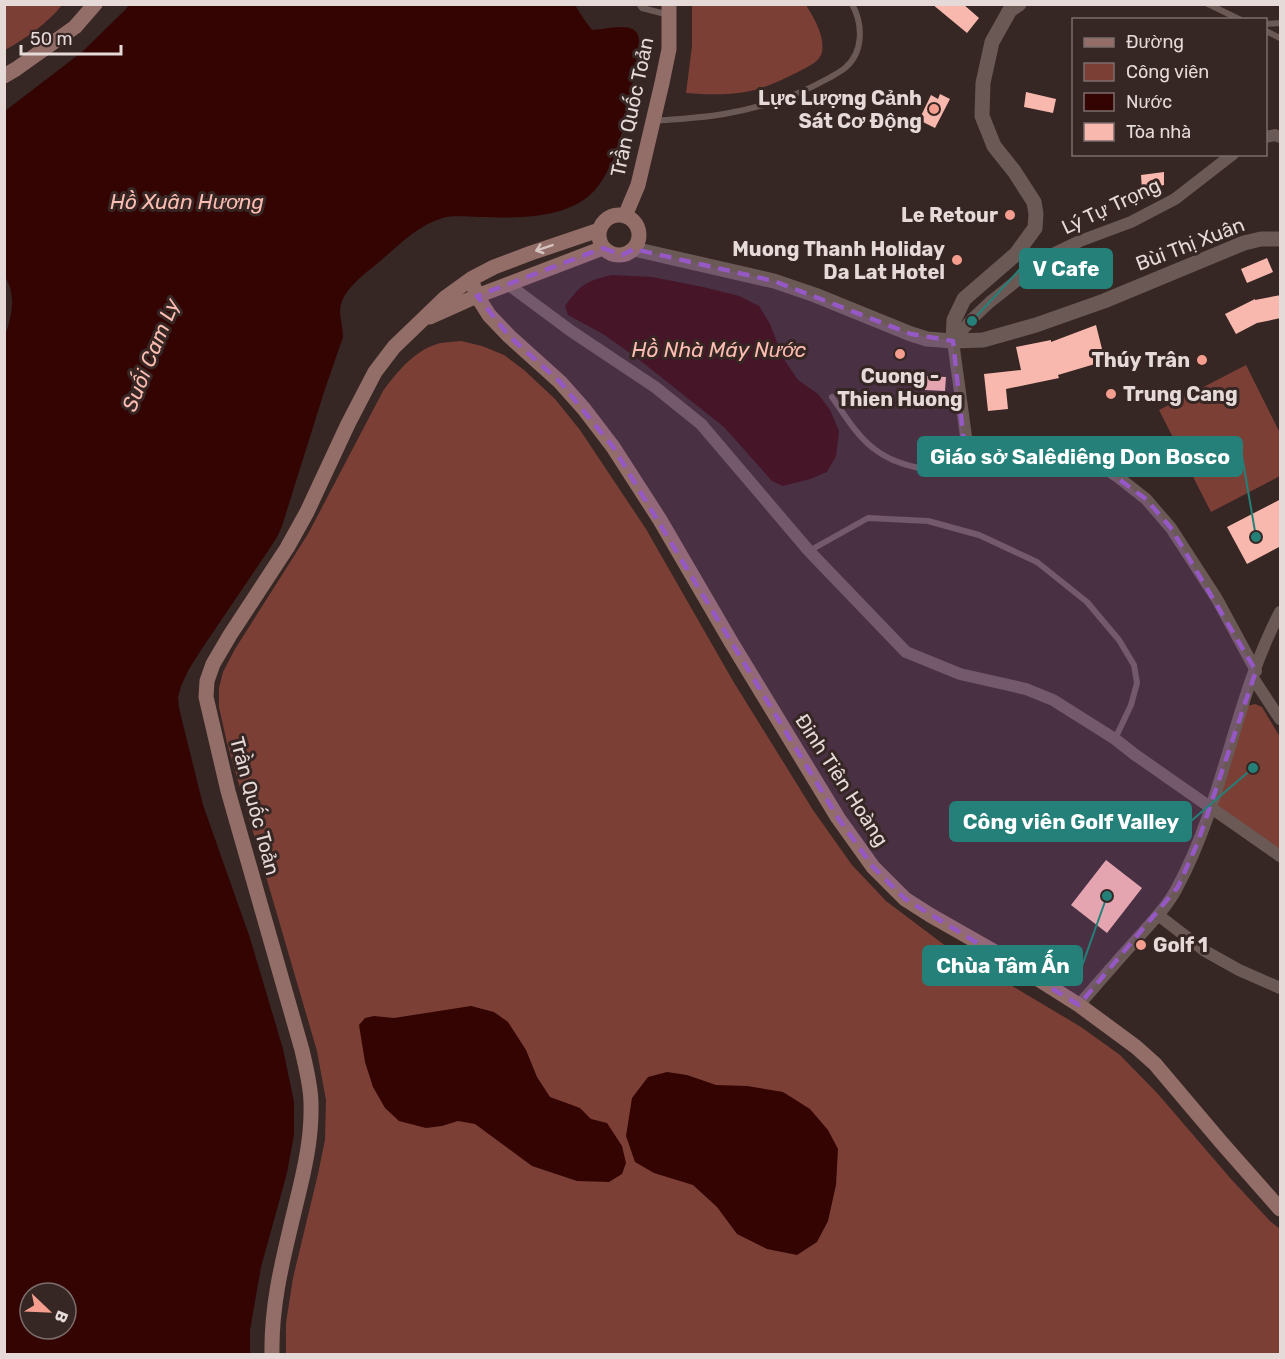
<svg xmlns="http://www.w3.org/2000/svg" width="1285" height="1359" font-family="Rubik,sans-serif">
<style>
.green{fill:#7c3f36}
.water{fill:#330402;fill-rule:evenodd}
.building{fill:#f8b8ad}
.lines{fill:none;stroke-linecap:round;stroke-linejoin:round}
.service{stroke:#6b5955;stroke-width:6}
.minor{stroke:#6b5955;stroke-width:12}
.tertiary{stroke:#6b5955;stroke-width:15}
.secondary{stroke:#936d67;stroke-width:15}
.oneway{stroke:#d5c4c1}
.marked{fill:#9658c5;fill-opacity:0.2;stroke:#9658c5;stroke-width:4.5;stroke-dasharray:12 8;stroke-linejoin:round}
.poi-dot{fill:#f59d8e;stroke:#362624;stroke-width:2}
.labels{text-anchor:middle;stroke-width:6;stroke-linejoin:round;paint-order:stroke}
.poi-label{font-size:20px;font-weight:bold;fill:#e5dad8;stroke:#362624;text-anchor:end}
.street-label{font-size:20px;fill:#e5dad8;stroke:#362624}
.water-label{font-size:21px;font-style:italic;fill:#fcbcb1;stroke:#362624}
.leader{fill:none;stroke:#248079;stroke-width:2}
.callout-dot{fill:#248079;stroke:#362624;stroke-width:2}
.callout{fill:#248079;stroke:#248079;stroke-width:2}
.callout-label{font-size:21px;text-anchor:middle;font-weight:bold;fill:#fff}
</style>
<rect width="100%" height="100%" fill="#362624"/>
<path class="green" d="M5 4H62V5C48 23 25 39 5 50Z
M692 5H806C814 18 825 36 822 52 820 62 807 67 798 72 787 77 776 83 764 87 740 96 711 95 686 93L692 46Z
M461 341 482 346 504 355 524 370 555 399 580 430 646 529 733 681 813 810 852 865 886 901 947 947 1081 1027 1120 1055 1158 1094 1231 1179 1270 1221 1280 1229V1354H286V1323L293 1278 318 1174 325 1140 326 1100 317 1051 227 743 219 707V688L223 672 235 649 308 534 383 391C397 372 414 351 437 344 444 342 454 342 461 341Z
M1246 365 1280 433V476L1211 512 1159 410Z
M1255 704 1262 707 1280 737V853L1218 806 1216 802 1247 706Z"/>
<path class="water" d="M129 4 575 5 583 18 592 30C606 30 640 18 639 42 632 85 624 157 595 190 568 220 516 218 479 217 468 217 453 215 443 218 418 225 399 245 379 262 365 274 342 289 340 310 340 319 343 327 343 337L324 392 282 526 277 537 268 551 201 650 189 669 181 686 178 697 179 708 203 805 250 938 283 1049 294 1102V1135L287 1173 261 1267 250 1330V1354H5L4 338C12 317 17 295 4 275L5 111 82 52 126 9ZM30 1293H66V1329H30Z
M612 275 652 277 703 287 739 296 759 306 770 324 783 358 798 380 818 394 830 410 839 431 836 456 827 472 810 479 783 486 772 481 724 427 637 358 603 334 568 315 565 306C581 284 586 281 612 275Z
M471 1006 494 1012 508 1022 526 1050 537 1077 550 1097 580 1108 591 1119 607 1123 622 1146 626 1163 622 1174 609 1182 577 1181 532 1166 475 1124 458 1121 442 1126 426 1128 399 1121 385 1108 373 1087 365 1062 359 1025 365 1018 374 1016 394 1018Z
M667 1072 687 1075 716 1085 747 1086 783 1092 810 1109 828 1130 838 1149 836 1185 828 1221 817 1242 797 1255 767 1249 737 1234 717 1207 693 1185 654 1173 635 1162 626 1136 632 1098 648 1077Z"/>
<path class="building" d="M932 4H963L979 18 967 33Z
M1026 92 1056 99 1053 113 1024 107Z
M940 94 950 99 935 128 919 120 931 95 938 99Z
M1164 172V185L1142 190 1141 175Z
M1267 258 1273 272 1247 283 1241 269Z
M1281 295V318L1257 323 1236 334 1225 314 1255 299V300Z
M1096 325 1105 361 1058 375 1059 378 1006 389 1008 409 988 411 984 374 1021 370 1016 347 1051 340V342Z
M926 376 946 377 945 391 925 390Z
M1281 499V546L1247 564 1227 527Z
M1106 860 1142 888 1107 933 1071 905Z"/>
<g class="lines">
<path class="service" d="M639 4 642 8 669 15
M1208 4 1241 20
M1266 24 1280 23
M1266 31 1280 38
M654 121C677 119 701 118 724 114 760 108 797 96 829 78 834 75 840 72 845 68 864 52 863 24 852 4
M832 397C844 414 856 435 873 448 899 469 935 472 967 471
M809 551 868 518 928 521 979 535 1037 562 1087 602 1119 640 1134 665 1137 683 1131 705 1115 739"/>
<path class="minor" d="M1266 137 1275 135 1280 137
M1233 154 1175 199 1131 222 1080 241 1055 253 1034 267 990 302 973 318 953 341 968 451 967 471 1017 466 1064 452 1074 453 1094 461 1118 477 1146 499 1171 528 1217 599 1256 671
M509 285 571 331 655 387 701 424 809 551 906 652 960 674 1026 689 1053 700 1115 739 1134 754 1280 856
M1253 678 1280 719
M1158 915 1205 951 1239 970 1280 988
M1079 1005C1098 983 1117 961 1136 940 1151 923 1168 906 1178 886 1224 800 1235 697 1280 612"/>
<path class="tertiary" d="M634 249 774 281 815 295 911 334 927 339 953 341 983 340 1036 325 1104 301 1244 243 1261 239H1280
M953 341 954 320 964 299 1016 254 1035 228 1036 214 1034 202 1014 171 994 146 982 116 983 83 992 42 1010 10 1019 4"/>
<path class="secondary" d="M4 76 16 69 75 27 95 4
M599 235a20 20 0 1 1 40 0a20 20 0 1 1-40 0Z
M625 216 638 185 662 83 669 49V4
M471 279 477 296 489 315 509 336 560 382 584 409 613 447 660 520 731 642 838 818 873 867 905 899 930 915 995 952 1079 1005 1136 1047 1155 1064 1221 1142 1280 1209
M430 317 477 296 603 248
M272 1354C271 1302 284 1255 296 1204 304 1172 312 1138 311 1104 311 1086 306 1068 302 1050L228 791 206 697 207 681 213 664 230 635 287 548 307 512 348 424 375 372 394 347 446 297 471 279 494 267 531 253 599 230"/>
</g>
<defs><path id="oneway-shaft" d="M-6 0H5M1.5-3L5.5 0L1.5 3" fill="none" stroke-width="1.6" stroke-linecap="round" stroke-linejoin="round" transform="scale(1.5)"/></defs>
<use class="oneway" href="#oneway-shaft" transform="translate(544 248) rotate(161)"/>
<path class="marked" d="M603 248 622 255 634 249 774 281 911 334 953 341 967 471 1074 453 1094 461 1146 499 1171 528 1256 671 1198 842 1178 887 1079 1005 905 899 873 867 838 818 613 447 560 382 509 336 477 296Z"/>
<g class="poi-dot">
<circle cx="934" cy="109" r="6"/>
<circle cx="1010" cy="215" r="6"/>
<circle cx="957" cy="260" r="6"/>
<circle cx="900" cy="354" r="6"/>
<circle cx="1202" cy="360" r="6"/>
<circle cx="1111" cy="394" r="6"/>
<circle cx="1141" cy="945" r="6"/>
</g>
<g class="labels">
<g class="poi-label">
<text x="922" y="105">Lực Lượng Cảnh<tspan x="922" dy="23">Sát Cơ Động</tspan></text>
<text x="998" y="222">Le Retour</text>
<text x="945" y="256">Muong Thanh Holiday<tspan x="945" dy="23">Da Lat Hotel</tspan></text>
<text x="1190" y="367">Thúy Trân</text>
<text x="900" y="383" text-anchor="middle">Cuong -<tspan x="900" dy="23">Thien Huong</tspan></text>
<text x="1123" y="401" text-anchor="start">Trung Cang</text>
<text x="1153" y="952" text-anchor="start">Golf 1</text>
</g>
<g class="street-label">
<text transform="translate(632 107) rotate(-78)" y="7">Trần Quốc Toản</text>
<text transform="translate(1111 206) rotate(-25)" y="7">Lý Tự Trọng</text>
<text transform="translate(1190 244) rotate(-21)" y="7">Bùi Thị Xuân</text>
<text transform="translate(842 780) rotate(57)" y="7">Đinh Tiên Hoàng</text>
<text transform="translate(255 806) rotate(75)" y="7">Trần Quốc Toản</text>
</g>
<g class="water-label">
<text x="187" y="209">Hồ Xuân Hương</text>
<text x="719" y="357">Hồ Nhà Máy Nước</text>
<text transform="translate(151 355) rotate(-68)" y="7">Suối Cam Ly</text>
</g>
</g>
<path class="leader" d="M972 321L1020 269M1256 537L1242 456M1253 768L1191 821M1107 896L1082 966"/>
<g class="callout-dot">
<circle cx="972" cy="321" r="6"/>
<circle cx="1256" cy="537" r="6"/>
<circle cx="1253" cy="768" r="6"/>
<circle cx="1107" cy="896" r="6"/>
</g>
<g class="callout">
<rect x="1020" y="249" width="92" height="39" rx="6"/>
<rect x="918" y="437" width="324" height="39" rx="6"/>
<rect x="950" y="802" width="241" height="39" rx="6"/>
<rect x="923" y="946" width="159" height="39" rx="6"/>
</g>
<g class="callout-label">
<text x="1066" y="276">V Cafe</text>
<text x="1080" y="464">Giáo sở Salêdiêng Don Bosco</text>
<text x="1071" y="829">Công viên Golf Valley</text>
<text x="1003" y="973">Chùa Tâm Ấn</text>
</g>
<rect width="1285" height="1359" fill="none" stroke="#e5dad8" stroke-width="12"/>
<rect x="1072" y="18" width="195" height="138" fill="#362624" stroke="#7c6e6c" stroke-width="1.5"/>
<rect x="1084" y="38" width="30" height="9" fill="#936d67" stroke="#7c6e6c" stroke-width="1.5"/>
<text x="1126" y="48" font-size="18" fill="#e5dad8">Đường</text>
<rect x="1084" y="63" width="30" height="18" fill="#7c3f36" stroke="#7c6e6c" stroke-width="1.5"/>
<text x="1126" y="78" font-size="18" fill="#e5dad8">Công viên</text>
<rect x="1084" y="93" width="30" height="18" fill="#330402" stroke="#7c6e6c" stroke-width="1.5"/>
<text x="1126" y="108" font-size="18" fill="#e5dad8">Nước</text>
<rect x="1084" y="123" width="30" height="18" fill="#f8b8ad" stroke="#7c6e6c" stroke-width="1.5"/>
<text x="1126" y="138" font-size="18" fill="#e5dad8">Tòa nhà</text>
<g transform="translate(48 1311) rotate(113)"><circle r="28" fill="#362624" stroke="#7c6e6c" stroke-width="1.5"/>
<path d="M0-4.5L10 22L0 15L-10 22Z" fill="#f59d8e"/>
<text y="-9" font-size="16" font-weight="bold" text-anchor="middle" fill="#e5dad8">B</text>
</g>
<path d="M21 45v9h100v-9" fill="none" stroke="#e5dad8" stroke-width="3"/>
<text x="30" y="45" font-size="18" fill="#e5dad8" stroke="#362624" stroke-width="4.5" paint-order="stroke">50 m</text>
</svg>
